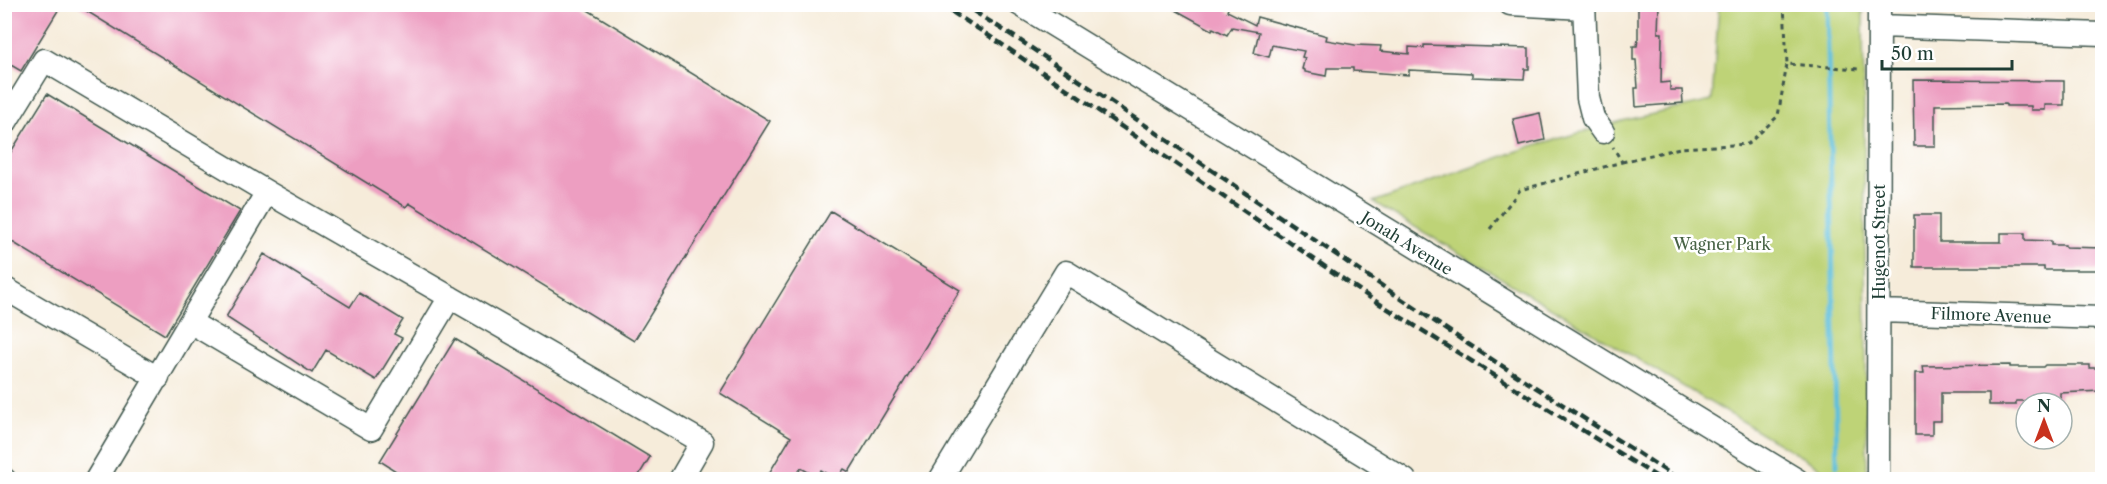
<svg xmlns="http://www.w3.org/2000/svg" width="2107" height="484" font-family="'Libre Caslon Text',serif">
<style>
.green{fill:#bed377;stroke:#6e8856;stroke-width:1.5}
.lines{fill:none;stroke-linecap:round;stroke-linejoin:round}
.stream{stroke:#5ebfdc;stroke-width:5}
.building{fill:#ed9ec1}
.minor-casing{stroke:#3f574d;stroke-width:25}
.path{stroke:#3f574d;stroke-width:3;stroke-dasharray:4.5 4.5;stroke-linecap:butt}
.minor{stroke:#fff;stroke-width:22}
.rail{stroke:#1f3d34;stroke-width:4.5;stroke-dasharray:9 4.5;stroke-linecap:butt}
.labels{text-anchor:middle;stroke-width:5;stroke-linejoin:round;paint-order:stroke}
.street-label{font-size:16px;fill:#1f3d34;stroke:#fff}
.park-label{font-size:16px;fill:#476245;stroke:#fff}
</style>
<rect width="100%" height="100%" fill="#fff"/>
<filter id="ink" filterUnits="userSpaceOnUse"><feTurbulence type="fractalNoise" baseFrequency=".0167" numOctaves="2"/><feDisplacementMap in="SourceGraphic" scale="12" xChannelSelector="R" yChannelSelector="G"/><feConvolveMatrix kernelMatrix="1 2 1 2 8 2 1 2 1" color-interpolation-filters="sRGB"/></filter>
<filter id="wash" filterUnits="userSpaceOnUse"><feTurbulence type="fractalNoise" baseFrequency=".008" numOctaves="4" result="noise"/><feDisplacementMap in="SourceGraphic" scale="24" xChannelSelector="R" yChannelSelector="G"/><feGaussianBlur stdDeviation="1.35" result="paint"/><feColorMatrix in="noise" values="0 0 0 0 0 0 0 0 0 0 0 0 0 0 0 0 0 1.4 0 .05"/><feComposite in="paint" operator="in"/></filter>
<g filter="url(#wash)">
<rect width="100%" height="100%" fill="#f6ecda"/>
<path class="green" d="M1719 5H1863L1867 479H1839L1373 202 1532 146 1622 121 1712 101Z"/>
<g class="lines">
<path class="stream" d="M1827 4 1837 466"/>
</g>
<g id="blocks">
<path class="building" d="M4 4H62L21 71 4 61Z
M75 4H578L770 121 634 341 409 203 406 207Z
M1165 4H1230L1227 11 1255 25 1257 17 1320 34 1327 36 1326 40 1355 45 1381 46 1380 51 1409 54V47L1424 48V45L1529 48V69H1525L1524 79 1472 77V73L1452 72 1409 70V75L1353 71V68H1327L1326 76 1305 72V70L1302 69 1305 58 1302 57 1304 51 1272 45 1269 57 1254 53 1259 32 1232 27 1227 35 1213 28 1212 30Z
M1638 4H1659L1658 33H1662L1661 83 1670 82V90H1682L1683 103 1636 107 1635 88H1638L1636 60H1633V46H1637L1638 39Z
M1913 80 2064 81V105H2045V110H2031V106H2006V104L1935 105V146H1914Z
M47 94 240 211 165 335 4 237V163Z
M1540 113 1545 140 1519 146 1513 119Z
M831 211 960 290 849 472 844 469 837 479 821 470 817 477 801 468 793 480H765L791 437 720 393Z
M1914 215H1939V242H2001V233H2025V240L2051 241V245H2065V247L2103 248V270H2044V267H1914Z
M264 254 350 307 359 293 403 320 394 334 402 338 376 380 326 350 312 373 226 317Z
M455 339 650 457 636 480H410L380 461Z
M2010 365V367H2043L2045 365H2090V368H2101V391L2060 393V401H2016V405H1989V393H1941V421H1932V435H1915V373H1924L1923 366Z"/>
</g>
</g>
<g filter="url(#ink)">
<use href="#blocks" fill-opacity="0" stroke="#3f574d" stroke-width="1.5"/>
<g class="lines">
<g class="minor-casing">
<path id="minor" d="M1019 4 1797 480
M1510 4 1584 8
M1584 4 1588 98 1593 118 1603 132
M1880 26 2102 34
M4 125 44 60 267 192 96 480
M267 192 702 442 680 480
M4 288 158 378
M1879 311 2102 318
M190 322 371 429 450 297
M4 479 5 480
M940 480 1066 272 1405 480
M1878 480 1879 4"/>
</g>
<path class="path" d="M1784 4 1787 64
M1622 162 1680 148 1748 144 1778 116 1787 64 1859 69
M1490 229 1520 190 1622 162 1613 147"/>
<use href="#minor" class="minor"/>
<path class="rail" d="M940 4 1000 43 1372 299 1662 480
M962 4 1021 41 1468 344 1680 480"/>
</g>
</g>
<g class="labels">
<g class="street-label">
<text transform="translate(1879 242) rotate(-90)" y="6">Hugenot Street</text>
<text transform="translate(1407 243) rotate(32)" y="6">Jonah Avenue</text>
<text transform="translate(1991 315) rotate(2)" y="6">Filmore Avenue</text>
</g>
<g class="park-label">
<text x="1722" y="250">Wagner Park</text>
</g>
</g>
<rect width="2107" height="484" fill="none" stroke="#fff" stroke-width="24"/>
<g transform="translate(2044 421)"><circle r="28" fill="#ffffff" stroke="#a5b1ae" stroke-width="1.5"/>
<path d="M0-4.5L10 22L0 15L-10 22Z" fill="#c8321e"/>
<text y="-9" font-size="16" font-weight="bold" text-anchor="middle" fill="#1f3d34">N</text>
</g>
<path d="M1882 60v9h130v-9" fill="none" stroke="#1f3d34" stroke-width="3"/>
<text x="1891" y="60" font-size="18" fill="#1f3d34" stroke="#ffffff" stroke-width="4.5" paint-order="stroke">50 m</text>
</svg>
